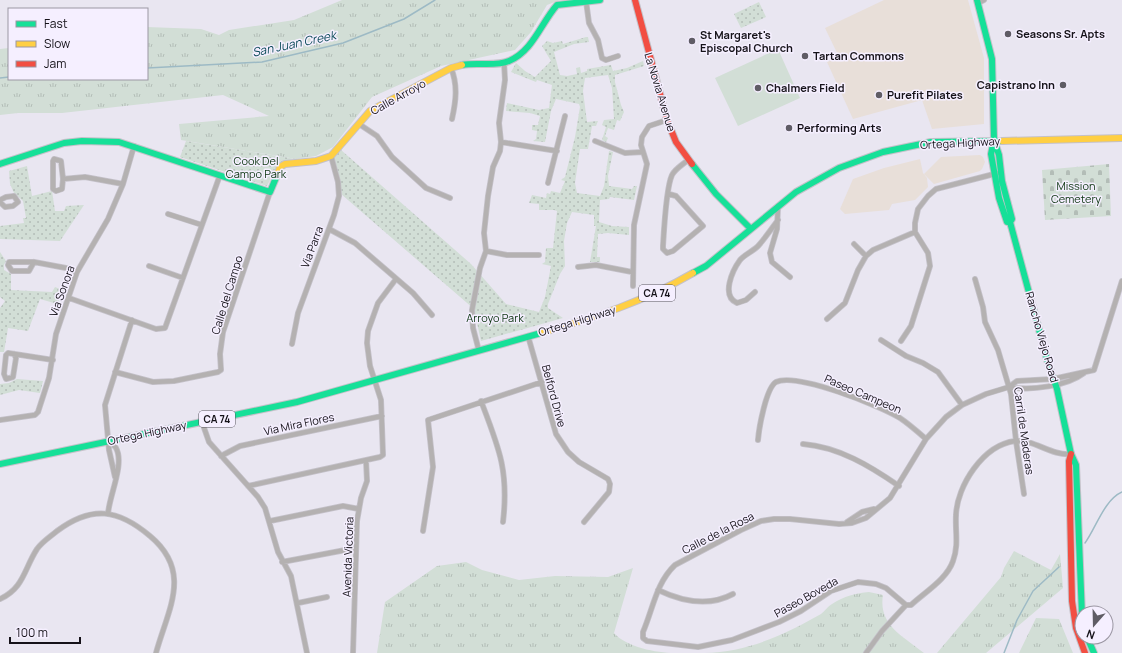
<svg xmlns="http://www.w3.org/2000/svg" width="1122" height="653" font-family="Manrope,sans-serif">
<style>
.commercial{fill:#e8dfd9}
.grass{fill:url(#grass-tufts)}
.cemetery{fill:url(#cemetery-stones)}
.park{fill:url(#park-dots)}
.garden{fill:#d2ded6}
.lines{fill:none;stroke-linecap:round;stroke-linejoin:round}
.stream{stroke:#9dbac5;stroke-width:1.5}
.street-casing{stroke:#c4c1c9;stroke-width:6}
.fast-casing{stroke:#c4c1c9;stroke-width:8}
.slow-casing{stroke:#c4c1c9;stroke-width:8}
.jam-casing{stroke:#c4c1c9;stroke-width:8}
.street{stroke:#b4b1b1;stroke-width:4.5}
.fast{stroke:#16e098;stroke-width:6}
.slow{stroke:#ffcf43;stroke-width:6}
.jam{stroke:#f24e42;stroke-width:6}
.poi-dot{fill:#5f5c65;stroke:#f5efff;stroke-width:1.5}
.labels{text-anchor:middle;stroke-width:3;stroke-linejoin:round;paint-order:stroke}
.shield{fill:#f5efff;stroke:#58545e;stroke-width:1}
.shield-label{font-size:10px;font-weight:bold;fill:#151219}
.poi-label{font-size:11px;font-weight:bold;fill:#151219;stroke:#f5efff;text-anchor:start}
.street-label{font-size:11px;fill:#151219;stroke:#f5efff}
.park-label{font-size:11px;fill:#0b350f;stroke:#f5efff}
.water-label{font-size:12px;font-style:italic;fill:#0a4a57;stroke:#f5efff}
</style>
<defs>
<pattern id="grass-tufts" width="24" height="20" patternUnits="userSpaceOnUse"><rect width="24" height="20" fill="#d2ded6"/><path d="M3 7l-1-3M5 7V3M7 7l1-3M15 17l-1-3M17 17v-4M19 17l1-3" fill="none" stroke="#b3bdb7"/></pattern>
<pattern id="cemetery-stones" width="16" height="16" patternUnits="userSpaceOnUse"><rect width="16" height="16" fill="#d2ded6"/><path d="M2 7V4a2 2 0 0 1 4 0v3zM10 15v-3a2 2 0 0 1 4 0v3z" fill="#b3bdb7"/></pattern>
<pattern id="park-dots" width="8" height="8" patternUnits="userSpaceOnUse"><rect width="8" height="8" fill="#d2ded6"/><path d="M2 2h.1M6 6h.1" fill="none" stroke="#b3bdb7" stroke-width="1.8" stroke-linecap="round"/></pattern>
</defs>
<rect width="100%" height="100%" fill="#e9e6f1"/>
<path class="commercial" d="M884 0H968L984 58V124L932 129 922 100 853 119 827 62 839 57 825 28Z
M980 155 983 157 985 162 982 169 980 171 934 184 924 174 941 157Z
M920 159 923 173 927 178 928 187 915 200 892 204 889 210 845 214 840 209 853 179 884 168Z"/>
<path class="grass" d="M342 0H560L547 5 531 32 515 50 441 66 372 97 333 147 316 156 296 159 181 140 179 124 269 116 223 95 62 113H18L0 115V49L9 48V79H147V27L201 29 219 35 229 30 294 20Z
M1014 551 1051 570 1060 554 1063 588 986 653H937L1001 577 1004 568Z
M466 562 482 570 519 580 555 576 608 577 633 568 614 633C626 647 657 653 674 653H377L385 602 437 566Z
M869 592 883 595C878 625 903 636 924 653H704C748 652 784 635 821 614 825 611 828 606 832 604 844 596 856 593 869 592Z
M1036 618 1059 619 1073 653H1019Z"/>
<path class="cemetery" d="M1109 164 1111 216 1045 220 1042 170Z"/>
<path class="park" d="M759 2 766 17 741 28 734 14Z
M586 37H588L589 42 574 44 554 52 560 75 567 76 577 74 576 68 580 67 581 73 587 71V69L611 65 613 71 627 68 643 61 644 66 615 75V82L621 105 624 112 620 121 617 120 614 130 608 128 605 136 608 138 606 142 602 140 606 127 602 125 604 120 614 119 612 88 608 75 585 78 583 91 587 122 598 121 596 126H592L588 149H580L575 183 577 193 600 196 604 186 609 151 613 152 608 176 609 186 632 189 634 186H637L634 200 610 197 609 199 600 200 599 222 612 226 629 227V235L608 233 598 234 597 257H600V262H590L596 226H594V215L572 212 567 223 564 241 565 266 560 274 548 304V308L563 318 481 341 474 309 341 194 334 158 341 150 471 264 506 304 539 312 545 297 551 266 542 264 545 262 546 248H553L557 211 554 210H539V204L529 203 532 195 546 198 547 193 550 194 551 191 560 193 565 181 561 180 565 177 575 137 580 107 579 104 556 99 551 111 545 142 533 141 536 139 537 131 532 130V125H538L540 116 530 113 506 111 507 103 539 110 549 108 552 85 537 80 536 82 511 72 516 63 525 71 535 77 551 61 542 46 547 41 553 43 562 41 563 44Z
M186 141 296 159C273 162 277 168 267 186L180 157Z
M27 166 32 196 52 191 55 211H64L66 206 84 205 60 241 0 239V226L24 223 23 218H26L23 201 14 193 10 184 9 171Z
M0 252 6 261 4 265V270L11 274V290L52 292 55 287 65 291 61 305 40 299 28 331 8 328 4 352H0V308L5 301 0 297Z
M17 379 43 381 40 393 19 390 0 395V384L9 383Z"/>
<path class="garden" d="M778 49 800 98 738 126 715 78Z"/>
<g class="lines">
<path class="stream" d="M147 68 262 62 343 43 404 19 435 0
M0 78 9 77
M1085 543C1096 528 1104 500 1122 492
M1004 653 1017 620 1033 591 1059 567"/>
<g class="street-casing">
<path id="street" d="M586 1 589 23 598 40 602 58 606 60 618 56
M978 3 984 0
M451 68C458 85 456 101 452 119
M359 124 377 136 392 157 426 188 450 198
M595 141 625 153 643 152
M501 142 557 151
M63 179 62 189 56 191 53 189V161L54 159 61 161 63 179 85 177 123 184
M548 183 565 116
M669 194 676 196 703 226 673 251 667 253 663 249V246C664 230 666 188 672 175 675 169 682 165 688 160
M0 200 6 197 14 196 18 202 13 206 5 207 0 202
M778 206 777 229 770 253 772 262 790 277
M168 214 202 225
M329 229 355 243 413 293 432 315
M854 244 866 256
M486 251 507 255H539
M34 262 29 271H12L8 265 9 262H34L66 268 77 272
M149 266 183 278
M578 267 596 265 632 272
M975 279 983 307 985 322 998 350 1011 394 1016 441 1024 494
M633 286 634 225 647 164 641 145 642 137 649 126 667 120
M755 292 746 300 737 303C721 296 732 271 740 260 745 254 754 251 759 245 766 237 772 228 778 220
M69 298 156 329 165 328 220 175
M827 319 845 303 858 270 866 256 873 250 915 232
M528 336 556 434 568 452 579 462 608 479 610 484 609 492 584 522
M881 340 906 356 923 363 938 372 962 405
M901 341 911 326 930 266 928 253 915 232V223L918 209 928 196 936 189 998 173
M292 344 298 313 334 215 339 196 338 182 331 156
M479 351 473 328 472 310 480 268 486 251 484 233 488 196 493 167 500 151 501 142 499 123 505 80 504 62
M14 354 16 358 13 377 6 379 4 374 6 355 8 353 53 360
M115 372 153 382 174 381 218 372 221 370 220 354 223 332 270 192
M1009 387C1031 391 1067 386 1084 373
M481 401C499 448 509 471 503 522
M0 420 35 415 38 412 49 378 56 334 77 272 108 219 123 184 134 146
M202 422 209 442 258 497 265 508 278 552 291 576 307 653
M758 440C759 428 766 388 776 382 796 372 881 406 900 418 909 424 918 432 926 439
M803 444C839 447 870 466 899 486
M221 456 240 446 382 416
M115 477 109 450 105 405 132 320
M248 486 380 457 383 455 381 400 370 366 367 343 368 331 378 303 396 279
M108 514C109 496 125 464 116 448 115 446 111 443 109 441
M270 521 343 506 359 509
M847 522 862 512 874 509
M423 531 433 467 428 420 542 382
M282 562 356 548
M658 590C681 601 709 607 733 594
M0 599C24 588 24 569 37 549 43 541 50 537 57 531 92 505 118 509 150 536 193 572 168 609 156 653
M298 603 327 597
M906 605 886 588 876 584 858 582 831 591 801 611 779 622 732 640 698 647 647 641 643 638V632C653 609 656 583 675 565L741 530 761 521 774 519H790L839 524 852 523 866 518 890 498 926 439 946 417 962 405 986 394 1009 387 1017 381 1053 379 1094 370 1122 281
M906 605H911C925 592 947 579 953 561 959 545 955 531 956 515 957 486 983 445 1015 441 1034 439 1051 456 1071 454
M353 653 357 521 361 498 367 481 366 460
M866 653 882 631 906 605"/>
</g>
<g class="fast-casing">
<path id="fast" d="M977 0 992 59 994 140 991 154 999 198 1007 222H1010
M462 65C477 62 495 67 509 61 533 51 541 23 557 5L600 0
M994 140 999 155 1002 181 1012 219 1010 222 1048 363 1057 389 1071 454 1076 465 1082 615
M0 164 64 143 82 141 119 142 270 192 278 173
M692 164 716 194 750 228
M693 273 706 266 796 192 839 168 883 152 931 142 1002 141
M0 464 297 402 541 333
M1087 637 1094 653"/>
</g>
<g class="slow-casing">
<path id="slow" d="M1002 141 1122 138
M278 173 280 167 285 164 316 161 331 156 370 111 451 68 462 65
M541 333C594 318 645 301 693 273"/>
</g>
<g class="jam-casing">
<path id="jam" d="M635 0 667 120 676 142 692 164
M1071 454 1069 461 1072 601 1076 628 1085 653"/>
</g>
<use href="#street" class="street"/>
<use href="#fast" class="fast"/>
<use href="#slow" class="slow"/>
<use href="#jam" class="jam"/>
</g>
<g class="poi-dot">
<circle cx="1008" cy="34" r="4"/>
<circle cx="692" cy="41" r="4"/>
<circle cx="805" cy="56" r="4"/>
<circle cx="1063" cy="85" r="4"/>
<circle cx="758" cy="88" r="4"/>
<circle cx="879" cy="95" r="4"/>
<circle cx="789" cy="128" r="4"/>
</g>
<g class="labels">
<g class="shield">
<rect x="639" y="285" width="36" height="16" rx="3"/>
<rect x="199" y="411" width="36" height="16" rx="3"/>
</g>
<g class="shield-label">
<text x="657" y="297">CA 74</text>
<text x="217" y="423">CA 74</text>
</g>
<g class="poi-label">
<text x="1016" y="38">Seasons Sr. Apts</text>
<text x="700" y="39">St Margaret's<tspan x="700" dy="13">Episcopal Church</tspan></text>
<text x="813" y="60">Tartan Commons</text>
<text x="1055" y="89" text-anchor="end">Capistrano Inn</text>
<text x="766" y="92">Chalmers Field</text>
<text x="887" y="99">Purefit Pilates</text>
<text x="797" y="132">Performing Arts</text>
</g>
<g class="street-label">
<text transform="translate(660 92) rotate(73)" y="4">La Novia Avenue</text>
<text transform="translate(398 97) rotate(-29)" y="4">Calle Arroyo</text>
<text transform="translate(960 143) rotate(-3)" y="4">Ortega Highway</text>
<text transform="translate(312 247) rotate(-69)" y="4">Via Parra</text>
<text transform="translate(62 291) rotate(-70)" y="4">Via Sonora</text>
<text transform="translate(227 295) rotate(-73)" y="4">Calle del Campo</text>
<text transform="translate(577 321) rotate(-17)" y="4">Ortega Highway</text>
<text transform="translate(1042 337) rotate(74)" y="4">Rancho Viejo Road</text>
<text transform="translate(863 394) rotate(23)" y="4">Paseo Campeon</text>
<text transform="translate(554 396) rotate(75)" y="4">Belford Drive</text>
<text transform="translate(299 424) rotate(-12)" y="4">Via Mira Flores</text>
<text transform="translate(1024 431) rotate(82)" y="4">Carril de Maderas</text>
<text transform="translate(147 433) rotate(-12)" y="4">Ortega Highway</text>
<text transform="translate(718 533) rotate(-27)" y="4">Calle de la Rosa</text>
<text transform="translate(348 557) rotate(-88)" y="4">Avenida Victoria</text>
<text transform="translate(806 597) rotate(-29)" y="4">Paseo Boveda</text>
</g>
<g class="park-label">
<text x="256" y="165">Cook Del<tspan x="256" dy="13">Campo Park</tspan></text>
<text x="1076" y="190">Mission<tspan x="1076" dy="13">Cemetery</tspan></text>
<text x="495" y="322">Arroyo Park</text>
</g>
<g class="water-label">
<text transform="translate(294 44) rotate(-12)" y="4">San Juan Creek</text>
</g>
</g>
<rect x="8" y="8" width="140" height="72" fill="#f5efff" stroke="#9b97a3"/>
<rect x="16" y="21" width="20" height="6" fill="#16e098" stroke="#9b97a3"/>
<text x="44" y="28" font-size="12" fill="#151219">Fast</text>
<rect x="16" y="41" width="20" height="6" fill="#ffcf43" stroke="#9b97a3"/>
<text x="44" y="48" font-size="12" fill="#151219">Slow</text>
<rect x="16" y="61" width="20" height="6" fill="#f24e42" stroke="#9b97a3"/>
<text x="44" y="68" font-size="12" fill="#151219">Jam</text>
<g transform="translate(1094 625) rotate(200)"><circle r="19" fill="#f5efff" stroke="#9b97a3"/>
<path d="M0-3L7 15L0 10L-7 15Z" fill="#5f5c65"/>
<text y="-6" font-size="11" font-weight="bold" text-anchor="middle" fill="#151219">N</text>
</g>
<path d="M10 637v6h70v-6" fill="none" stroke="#151219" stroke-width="2"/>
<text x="16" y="637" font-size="12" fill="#151219" stroke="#f5efff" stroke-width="3" paint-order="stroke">100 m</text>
</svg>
